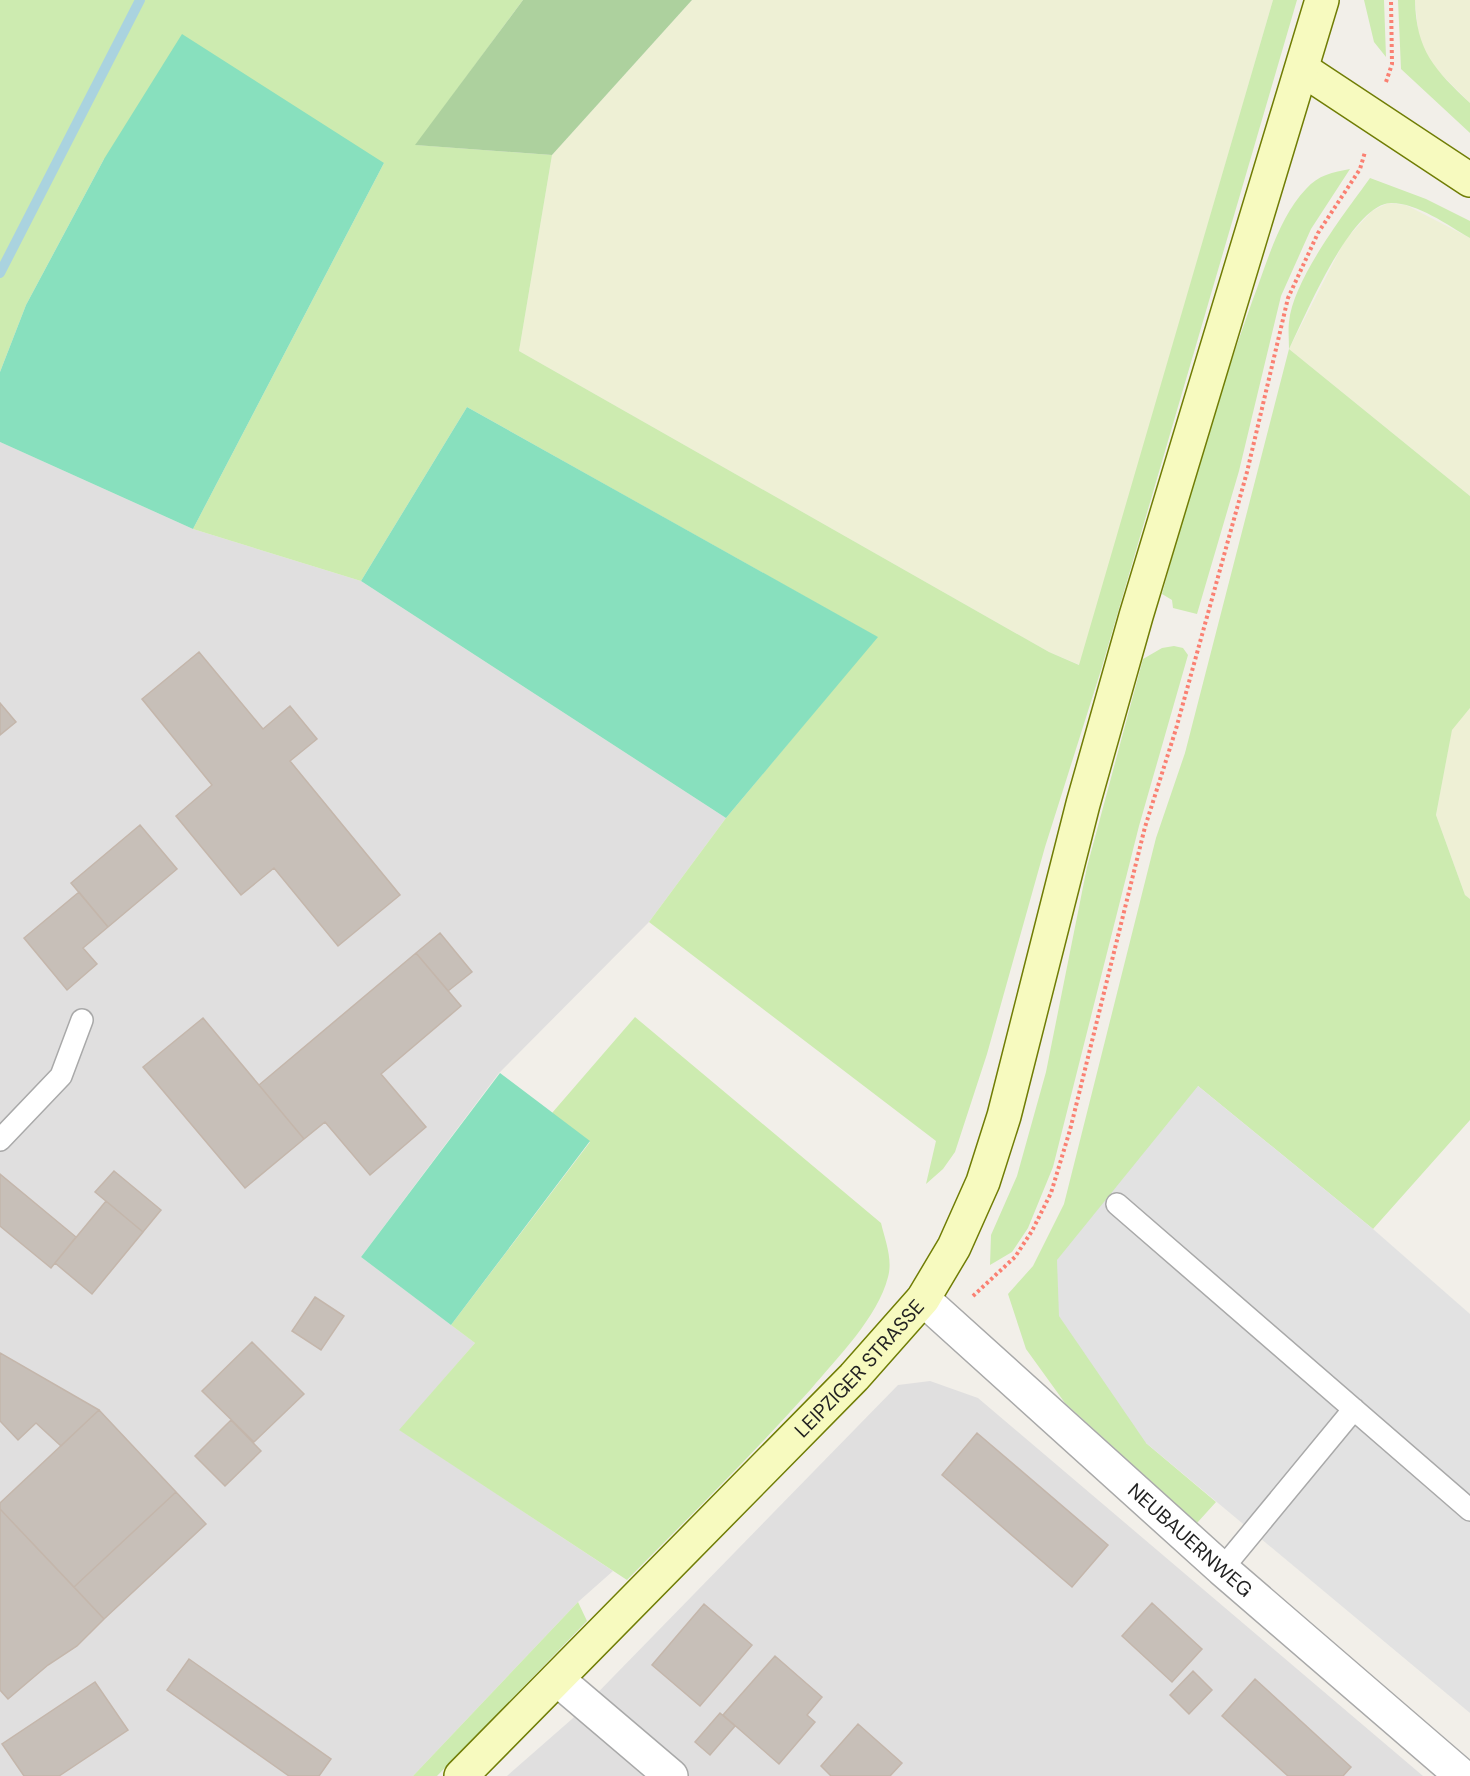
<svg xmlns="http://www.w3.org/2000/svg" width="1470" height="1776" font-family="'DM Sans',sans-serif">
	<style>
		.residential { fill: #e0dfdf }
		.farmland { fill: #eef0d5 }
		.grass { fill: #cdebb0 }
		.forest { fill: #add19e }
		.pitch { fill: #88e0be }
		.parking { fill: #e2e2e2 }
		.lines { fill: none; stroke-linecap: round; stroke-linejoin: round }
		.stream { stroke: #aad3df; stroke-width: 10 }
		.building { fill: #c7bfb8; stroke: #c4b6ab; stroke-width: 1.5 }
		.lane-casing { stroke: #a9a9a9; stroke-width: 24 }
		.street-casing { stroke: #a9a9a9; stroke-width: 36 }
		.secondary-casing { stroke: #707d05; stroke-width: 36 }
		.path { stroke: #fa8072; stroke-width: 4; stroke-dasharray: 3 3; stroke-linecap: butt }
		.lane { stroke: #fff; stroke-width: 21 }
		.street { stroke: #fff; stroke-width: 33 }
		.secondary { stroke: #f7fabf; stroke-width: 33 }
		.labels { text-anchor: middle; stroke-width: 6; stroke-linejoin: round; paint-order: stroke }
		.street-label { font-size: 20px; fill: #222; stroke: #fff }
	</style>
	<rect width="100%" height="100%" fill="#f2efe9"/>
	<!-- residential -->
	<path class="residential" d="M0 442 193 529 361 581 726 818 649 922 499 1073 361 1257 475 1343 400 1430 613 1571 578 1602 413 1776H0Z
		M930 1381 978 1398 1423 1776H507L572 1719 898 1385Z"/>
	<!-- farmland -->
	<path class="farmland" d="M692 0H1273L1080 665 1049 652 519 351 552 155Z
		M1415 0H1470V103L1429 62 1419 40Z
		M1388 203 1406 205 1470 238V496L1289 349 1345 240 1372 211Z
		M1470 708V899L1465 895 1436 815 1452 729Z"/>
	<!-- grass -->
	<path class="grass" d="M0 0H523L416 145 552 155 519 351 1049 652 1079 665 1273 0H1297L1101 670 1045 847 987 1054 955 1152 943 1169 926 1184 936 1141 649 922 726 818 877 637 467 407 361 581 193 529 384 163 104 159 26 305 0 372Z
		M1364 0H1384L1386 57 1374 42Z
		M1398 0H1415C1416 51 1435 70 1470 103V133L1401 69Z
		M1350 169 1311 229 1281 296 1239 471 1197 614 1173 608 1172 600 1162 594C1189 495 1218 396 1253 299 1267 263 1279 217 1306 189 1318 175 1333 172 1350 169Z
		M1370 178 1426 199 1470 221V238C1447 225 1418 203 1391 203 1351 204 1305 317 1289 349L1470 496V708L1452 730 1436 815 1465 895 1470 899V1120L1373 1229 1198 1086 1146 1443 1216 1502 1197 1523 1065 1403 1026 1349 1008 1294 1033 1266 1064 1204 1156 838 1185 753 1289 349C1289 340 1288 331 1289 322 1293 279 1345 213 1370 178Z
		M1174 646 1183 648 1188 655 1139 826 1053 1167 1028 1228 1012 1252 990 1265 991 1235 1017 1176 1046 1072 1087 867 1143 659 1162 648Z
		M635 1017 881 1223C885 1240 893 1259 888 1277 878 1317 837 1358 811 1389 752 1455 689 1517 627 1580L399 1430 475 1343 451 1325 590 1142 552 1113Z
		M578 1602 587 1621 437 1776H413Z"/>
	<!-- forest -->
	<path class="forest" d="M523 0H692L552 155 415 145Z"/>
	<!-- pitch -->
	<path class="pitch" d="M182 34 384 163 193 529 0 442V372L26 305 104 159Z
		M467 407 878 637 726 818 361 581Z
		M500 1073 590 1141 451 1325 361 1257Z"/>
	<!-- parking -->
	<path class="parking" d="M1198 1086 1373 1229 1470 1314V1713L1146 1443 1059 1316 1057 1260Z"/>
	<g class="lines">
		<!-- stream -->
		<path class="stream" d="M0 273 140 0"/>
	</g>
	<!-- building -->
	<path class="building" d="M199 652 263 729 290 706 317 739 290 761 400 895 338 946 274 868 241 895 176 816 212 785 142 699Z
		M0 703 16 722 0 735Z
		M140 825 177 869 108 927 71 883Z
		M79 892 108 927 83 948 97 964 67 990 24 938Z
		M440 933 472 972 448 991 416 953Z
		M416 953 461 1006 381 1074 426 1127 370 1175 325 1122 304 1139 259 1085Z
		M203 1018 304 1139 245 1188 143 1067Z
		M114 1171 161 1210 143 1232 95 1192Z
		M0 1174 76 1237 51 1268 0 1226Z
		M106 1201 143 1232 92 1294 55 1263Z
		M315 1297 344 1316 321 1350 292 1331Z
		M252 1342 304 1394 254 1442 202 1391Z
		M0 1353 99 1410 61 1446 36 1423 18 1440 0 1421Z
		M99 1410 176 1492 74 1587 0 1509V1503Z
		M231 1420 261 1451 225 1486 195 1456Z
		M977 1433 1108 1545 1072 1587 942 1475Z
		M176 1492 206 1524 104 1619 74 1587Z
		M0 1509 104 1619 77 1646 48 1665 8 1699 0 1690Z
		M1152 1603 1202 1649 1172 1682 1122 1636Z
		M704 1604 752 1645 700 1706 652 1665Z
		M775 1656 822 1697 807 1715 815 1722 779 1764 723 1715Z
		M189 1659 331 1759 319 1776H289L167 1690Z
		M1193 1671 1212 1690 1189 1714 1170 1695Z
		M1255 1679 1351 1767 1343 1776H1288L1222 1716Z
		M95 1682 128 1730 59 1776H24L2 1744Z
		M720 1713 735 1726 710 1755 695 1742Z
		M858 1724 902 1763 890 1776H831L821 1766Z"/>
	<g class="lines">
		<defs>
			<path id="lane" d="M0 1140 61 1076 82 1020
				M1117 1204 1470 1510
				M1222 1569 1354 1409"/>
			<g id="street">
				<path id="s1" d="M923 1299 1222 1569 1462 1776"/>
				<path d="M557 1679 671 1776"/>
			</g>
			<g id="secondary">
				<path d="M1302 69 1470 180"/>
				<path id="s2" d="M461 1776 854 1377 923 1299 954 1247 983 1182 1004 1116 1083 804 1136 616 1322 0"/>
			</g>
		</defs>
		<!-- lane casing -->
		<use href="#lane" class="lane-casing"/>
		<!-- street casing -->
		<use href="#street" class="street-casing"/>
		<!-- secondary casing -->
		<use href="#secondary" class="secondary-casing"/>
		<!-- path -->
		<path class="path" d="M1386 82 1392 64 1391 0
			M973 1296 1015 1257 1032 1231 1051 1193 1070 1130 1145 827 1176 729 1247 472 1288 298 1318 233 1360 169 1365 152"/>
		<!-- lane -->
		<use href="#lane" class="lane"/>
		<!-- street -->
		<use href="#street" class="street"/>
		<!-- secondary -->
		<use href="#secondary" class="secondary"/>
	</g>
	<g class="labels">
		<!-- street labels -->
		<g class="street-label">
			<text dy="7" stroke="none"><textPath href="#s2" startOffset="570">LEIPZIGER STRASSE</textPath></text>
			<text dy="7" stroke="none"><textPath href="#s1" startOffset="360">NEUBAUERNWEG</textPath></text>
		</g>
	</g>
</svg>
